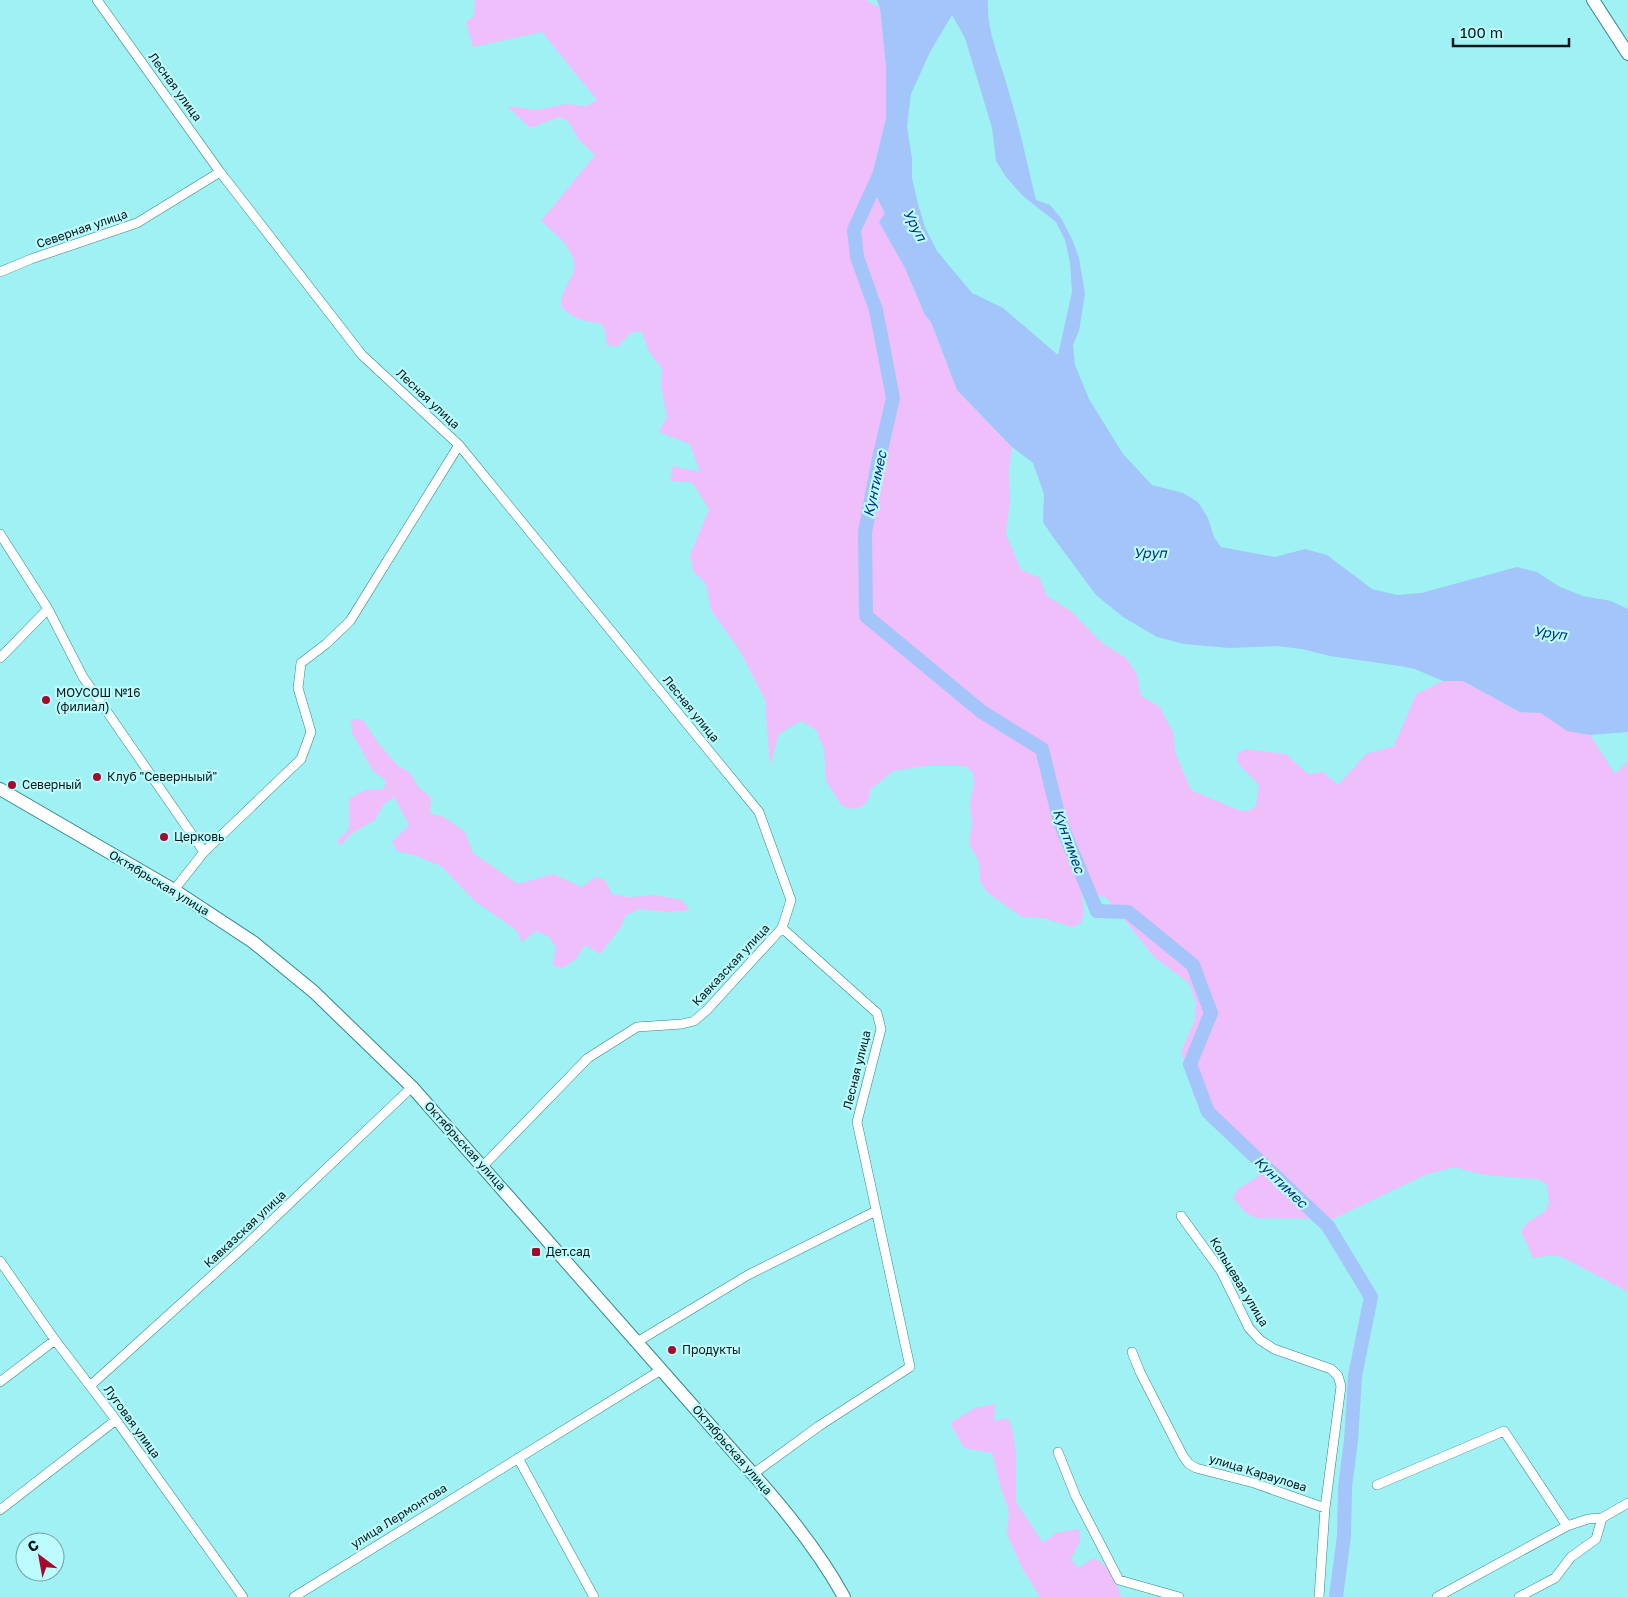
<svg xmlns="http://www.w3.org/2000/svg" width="1628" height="1597" font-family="'Golos Text',sans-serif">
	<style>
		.green { fill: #eebffa }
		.water { fill: #a3c5f9; fill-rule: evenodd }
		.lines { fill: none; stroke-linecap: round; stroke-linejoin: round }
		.river { stroke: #a3c5f9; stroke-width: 14 }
		.street-casing { stroke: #338689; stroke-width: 10 }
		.secondary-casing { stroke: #338689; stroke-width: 14 }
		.street { stroke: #fff; stroke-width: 9 }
		.secondary { stroke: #fff; stroke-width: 12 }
		.poi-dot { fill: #a50a2d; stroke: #bcfbfe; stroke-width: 2 }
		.labels { text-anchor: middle; stroke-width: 4.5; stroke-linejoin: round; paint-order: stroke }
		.street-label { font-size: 12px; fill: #001617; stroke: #bcfbfe }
		.poi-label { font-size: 12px; fill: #001617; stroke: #bcfbfe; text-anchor: start }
		.water-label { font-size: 14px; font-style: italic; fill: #00337c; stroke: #bcfbfe }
	</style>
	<rect width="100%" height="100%" fill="#a0f1f4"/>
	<!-- green -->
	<path class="green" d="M475 0H866L880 8 886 67V118L870 184 885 213 905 268 925 315 931 322 957 390 1012 447 1009 471 1010 503 1006 534 1021 570 1039 577 1047 596 1072 612 1101 642 1126 658 1137 674 1141 696 1159 706 1173 732 1175 752 1191 790 1238 810 1248 811 1256 806 1259 785 1238 763 1237 754 1246 749 1286 754 1308 774 1323 772 1338 785 1366 754 1394 746 1416 694 1443 681H1463L1520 712 1541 713 1590 735 1615 774 1628 761V1292L1564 1258 1554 1255 1533 1258 1521 1231 1527 1223 1544 1212 1549 1204 1547 1184 1537 1179 1485 1175 1454 1167 1425 1175 1333 1219 1256 1218 1246 1213 1233 1198 1238 1189 1262 1174 1259 1165 1215 1128 1194 1096 1181 1051 1195 1020 1196 1003 1189 983 1155 958 1107 898 1081 891 1084 913 1081 923 1072 927 1043 918 1022 917 988 893 980 882 979 862 969 844 972 824 970 804 974 783 973 773 966 766H924L893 771 870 790 869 800 861 807 851 809 841 805 826 781 824 749 816 730 801 721 779 734 770 766 765 700 740 651 711 610 706 584 693 571 690 555 709 509 692 482 671 481 672 466 700 472 690 444 659 432 667 417 661 387 662 368 649 352 642 332H632L617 347 607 345C604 316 600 326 579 319 573 317 566 311 561 307 560 296 565 289 571 278 584 255 556 235 541 221L595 155 579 140 568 121 559 117 530 128 507 106 536 110 566 104 586 106 597 100 542 32 473 47 466 22 474 16Z
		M351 719H362L379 744 397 765 410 773 419 788 431 797 430 813 444 817 465 832 473 853 518 884 553 874 582 887 595 877 605 880 612 894 629 897 657 895 682 900 690 910 669 912 640 909 626 915 620 928 600 954 585 945 576 959 562 968 553 965 556 947 548 936 536 931 522 942 516 930 476 902 441 866 414 855 397 851 392 842 409 825 394 797 384 804 375 820 351 834 340 846 337 841 349 829V799L364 790 384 789 386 781 373 771 352 733Z
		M995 1404 994 1421 1008 1418 1012 1428 1016 1454V1502L1043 1543 1056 1533 1079 1529 1080 1541 1071 1559 1078 1568 1094 1558C1112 1568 1114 1577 1121 1596L1123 1597H1040L1023 1570 1007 1534 1009 1511 1001 1489 992 1453 964 1448 950 1423 975 1408Z"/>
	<!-- water -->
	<path class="water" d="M877 0H988C986 31 1000 59 1008 89 1019 125 1027 163 1036 200L1050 205 1061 218 1072 239 1079 258 1085 294 1079 331 1073 345 1075 365 1089 399 1123 454 1152 485 1183 493 1198 502 1208 518 1214 537 1221 547 1275 557 1305 549 1327 555 1372 589 1397 595 1421 593 1517 567 1537 572 1558 586 1583 596 1611 601 1628 609V732L1590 735 1567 731 1541 713 1520 712 1463 681H1443L1415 669 1400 666 1330 656 1302 649 1276 646 1229 648 1184 644 1157 637 1123 617 1096 595 1053 537 1043 522 1044 494 1033 463 1012 447 957 390 931 322 925 315 905 268 879 222 885 213 870 184 886 118V67L880 8ZM952 15 965 38 992 128 996 161 1006 177 1023 196 1056 222 1065 240 1070 262 1072 292 1058 355 1003 308 972 293 937 251 925 227 918 204 912 178V159L907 126 911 94 930 52Z"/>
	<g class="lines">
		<!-- river -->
		<path class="river" d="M880 173 854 230 857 257 876 310 893 398 878 463 865 532 866 616 982 712 1042 749 1060 822 1097 911 1128 912 1193 965 1211 1013 1190 1064 1208 1112 1328 1226 1371 1297 1355 1376 1351 1441 1345 1487 1344 1536 1336 1597"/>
		<defs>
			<path id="street" d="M97 0 220 172 362 355 459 445 759 812 791 900 782 928 877 1013 881 1029 857 1122 910 1367 819 1426 753 1474
				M0 272 31 259 137 223 220 172
				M0 534 48 609 83 677 204 852 174 890
				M0 658 48 609
				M204 852 301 759 311 732 298 688 301 663 326 644 350 621 459 445
				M483 1166 588 1058 637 1027 682 1024 694 1021 707 1010 782 928
				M1181 1216 1221 1271 1249 1328 1260 1340 1274 1349 1331 1369 1338 1376 1341 1386 1325 1508 1319 1597
				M0 1261 55 1340 116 1420 243 1597
				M637 1342 748 1275 876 1211
				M1132 1352 1140 1372 1183 1456 1189 1464 1196 1468 1254 1483 1325 1508
				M0 1382 55 1340
				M90 1386 247 1244 412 1087
				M1058 1452 1076 1497 1119 1580 1179 1597
				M518 1458 594 1597
				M1377 1485 1504 1431 1567 1526
				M0 1510 116 1420
				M294 1597 661 1370
				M1437 1597 1567 1526 1588 1519 1602 1518 1628 1503
				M1519 1597 1555 1578 1571 1557 1596 1539 1602 1518"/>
			<path id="secondary" d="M1593 0 1628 54
				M0 789 174 890 253 942 314 992 412 1087 753 1474C787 1512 820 1553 844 1597"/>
		</defs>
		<!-- street casing -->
		<use href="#street" class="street-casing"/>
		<!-- secondary casing -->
		<use href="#secondary" class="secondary-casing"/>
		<!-- street -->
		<use href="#street" class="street"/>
		<!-- secondary -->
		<use href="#secondary" class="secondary"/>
	</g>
	<!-- markers -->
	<g class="poi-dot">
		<circle cx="46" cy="700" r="5"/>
		<circle cx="97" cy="777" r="5"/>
		<circle cx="12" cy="785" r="5"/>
		<circle cx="164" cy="837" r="5"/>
		<rect x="531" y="1247" width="10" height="10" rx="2.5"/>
		<circle cx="672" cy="1350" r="5"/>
	</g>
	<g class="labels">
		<!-- street labels -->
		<g class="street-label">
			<text transform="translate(175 87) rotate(54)" y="4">Лесная улица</text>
			<text transform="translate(82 229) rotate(-19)" y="4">Северная улица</text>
			<text transform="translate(428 399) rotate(43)" y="4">Лесная улица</text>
			<text transform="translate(691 709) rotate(51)" y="4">Лесная улица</text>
			<text transform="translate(159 883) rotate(31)" y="4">Октябрьская улица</text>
			<text transform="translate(731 965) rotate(-47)" y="4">Кавказская улица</text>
			<text transform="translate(857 1070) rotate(-76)" y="4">Лесная улица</text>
			<text transform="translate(465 1146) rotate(48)" y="4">Октябрьская улица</text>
			<text transform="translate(245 1229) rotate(-43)" y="4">Кавказская улица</text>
			<text transform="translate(1239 1282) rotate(59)" y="4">Кольцевая улица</text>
			<text transform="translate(132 1422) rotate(54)" y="4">Луговая улица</text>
			<text transform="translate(732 1450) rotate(49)" y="4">Октябрьская улица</text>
			<text transform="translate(1258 1473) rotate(17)" y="4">улица Караулова</text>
			<text transform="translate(399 1516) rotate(-32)" y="4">улица Лермонтова</text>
		</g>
		<!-- poi labels -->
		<g class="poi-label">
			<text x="56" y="697">МОУСОШ №16<tspan x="56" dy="14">(филиал)</tspan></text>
			<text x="107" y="781">Клуб "Северныый"</text>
			<text x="22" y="789">Северный</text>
			<text x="174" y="841">Церковь</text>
			<text x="546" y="1256">Дет.сад</text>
			<text x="682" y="1354">Продукты</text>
		</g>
		<!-- water labels -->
		<g class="water-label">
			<text transform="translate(915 225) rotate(62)" y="5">Уруп</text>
			<text transform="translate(875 484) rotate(-78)" y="5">Кунтимес</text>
			<text x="1150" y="558">Уруп</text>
			<text transform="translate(1550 633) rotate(8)" y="5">Уруп</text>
			<text transform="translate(1069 841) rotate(70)" y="5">Кунтимес</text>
			<text transform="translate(1281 1182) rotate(44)" y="5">Кунтимес</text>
		</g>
	</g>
	<!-- north arrow -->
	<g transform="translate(40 1557) rotate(328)"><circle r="24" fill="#bcfbfe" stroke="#719fa2"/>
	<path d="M0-4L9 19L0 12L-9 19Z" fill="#a50a2d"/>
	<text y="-8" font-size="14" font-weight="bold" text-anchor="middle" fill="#001617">С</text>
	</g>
	<!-- scale -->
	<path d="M1453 38v8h116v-8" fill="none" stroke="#001617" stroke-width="2.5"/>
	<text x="1460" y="38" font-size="15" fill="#001617" stroke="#bcfbfe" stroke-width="4" paint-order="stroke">100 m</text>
</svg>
